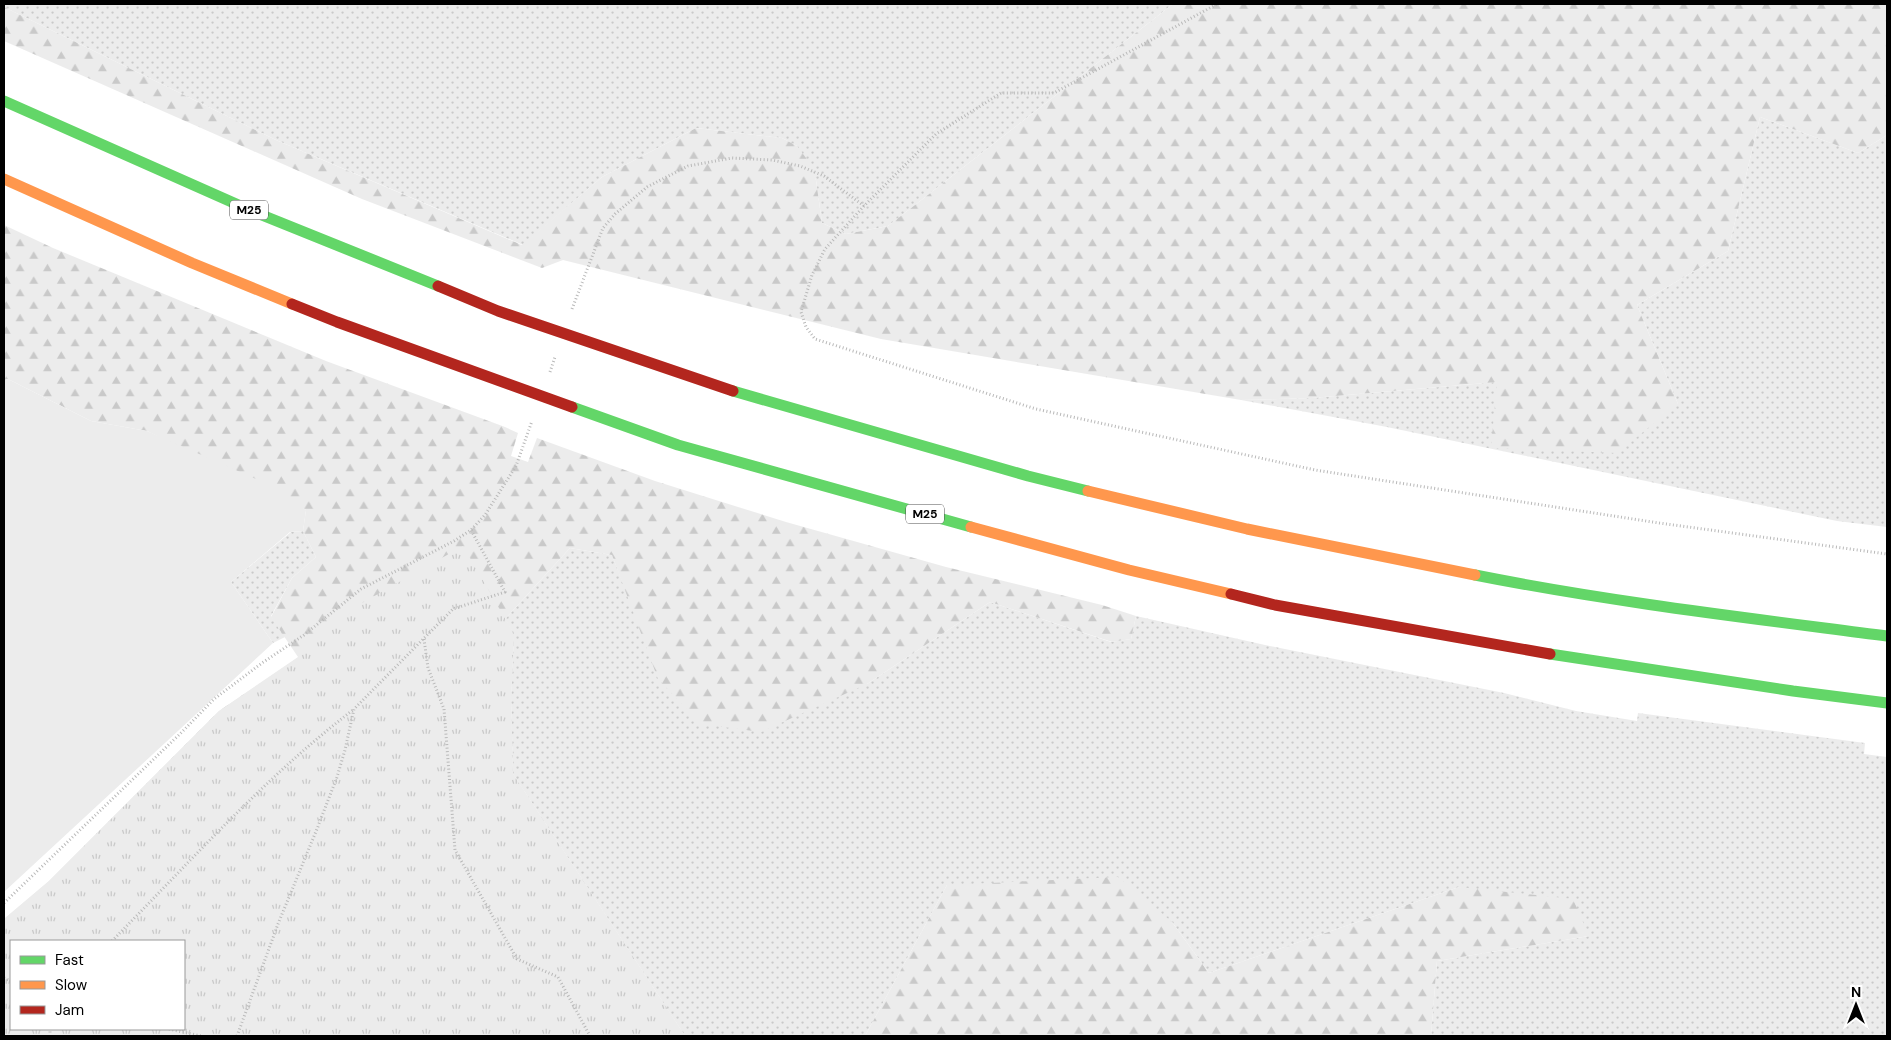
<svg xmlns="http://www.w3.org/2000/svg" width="1891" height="1040" font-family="'DM Sans',sans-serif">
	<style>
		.grass { fill: url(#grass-dots) }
		.forest { fill: url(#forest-firs); fill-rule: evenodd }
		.park { fill: url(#park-tufts); fill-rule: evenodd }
		.pitch { fill: #ececec }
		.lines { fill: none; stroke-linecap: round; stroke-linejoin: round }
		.path { stroke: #b9b9b9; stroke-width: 3; stroke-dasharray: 1 2.5; stroke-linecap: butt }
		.fast { stroke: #63d668; stroke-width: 11 }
		.slow { stroke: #ff974d; stroke-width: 11 }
		.jam { stroke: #b3261e; stroke-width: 11 }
		.labels { text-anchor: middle; stroke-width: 4.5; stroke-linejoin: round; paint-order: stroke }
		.shield { fill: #fff; stroke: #4c4c4c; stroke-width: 1 }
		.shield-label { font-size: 12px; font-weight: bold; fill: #000 }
	</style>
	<defs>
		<pattern id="grass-dots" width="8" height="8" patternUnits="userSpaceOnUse" patternTransform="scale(1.25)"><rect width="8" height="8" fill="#ececec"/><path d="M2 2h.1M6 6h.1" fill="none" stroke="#c9c9c9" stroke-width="1.8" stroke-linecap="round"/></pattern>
		<pattern id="forest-firs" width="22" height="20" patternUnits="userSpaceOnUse" patternTransform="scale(1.25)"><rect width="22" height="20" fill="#ececec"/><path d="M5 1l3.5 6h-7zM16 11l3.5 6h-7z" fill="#c9c9c9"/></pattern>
		<pattern id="park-tufts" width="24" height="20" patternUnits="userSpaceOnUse" patternTransform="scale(1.25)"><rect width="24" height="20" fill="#ececec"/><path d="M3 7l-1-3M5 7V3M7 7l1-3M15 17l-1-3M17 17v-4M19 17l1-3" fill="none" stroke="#c9c9c9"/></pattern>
	</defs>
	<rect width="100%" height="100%" fill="#fff"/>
	<!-- grass -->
	<path class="grass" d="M4 4H1173L888 226 846 234 822 223 816 180 797 146 782 138 696 128 602 177 523 245 276 140 4 7Z
		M1760 117 1858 153 1887 135V527L1837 521 1387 427 1241 400 1312 398 1497 382 1678 404 1637 305 1728 251Z
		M303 531 316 557 292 578 271 616 285 637 273 643 231 582 291 532Z
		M570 548 612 555 630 601 867 684 990 602 1111 642 1131 639 1136 616 1265 645 1504 693 1576 711 1637 721 1638 713 1865 743 1864 754 1887 757V1036H1431L1437 961 1589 936 1459 887 1209 973 1172 922 947 885 865 1036H685L513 774 511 698 514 635 505 619Z"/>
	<!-- forest -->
	<path class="forest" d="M1173 4H1887V135L1858 153 1760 117 1728 251 1637 305 1678 404 1617 453 1491 448 1497 382 1312 398 1241 400 881 339 563 260 542 268 362 199 4 41V7L276 140 522 245 602 177 696 128 782 138 797 146 809 162 816 180 822 223 846 234 888 226Z
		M4 225 53 248 326 361 505 427 518 433 511 456 528 462 537 438 655 481 786 522 946 567 1102 605 1136 616 1131 639 1112 642 990 602 867 684 761 732 701 724 658 679 612 555 570 548 505 619 514 634 511 698 513 774 685 1036H4V919L49 881 219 711 298 657 271 617 292 578 316 557 303 531 306 510 147 431 91 421 8 379 4 380ZM11 941H184V1029H11Z
		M1118 877 1172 922 1209 973 1459 887 1573 899 1589 936 1437 961 1431 1036H865L947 885Z"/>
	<!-- park -->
	<path class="park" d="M463 546 514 634 511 698 513 774 685 1036H4V919L49 881 219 711 299 657 362 603ZM11 941H184V1029H11Z"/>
	<!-- pitch -->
	<path class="pitch" d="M8 379 91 421 147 431 272 486 306 510 303 531 290 532 231 582 273 643 4 892V380Z"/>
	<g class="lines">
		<!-- path -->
		<path class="path" d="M864 206 825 249 812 275 801 312 806 327 815 339 1036 409 1315 470 1659 523 1887 554
			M572 309 603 228 615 214 647 187 688 166 732 158 772 160 800 166 824 176 864 206 936 134 1001 93H1054L1217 4
			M550 372 555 357
			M424 639 428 668 444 709 455 850 517 959 558 977 590 1036
			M4 903 183 731 214 699 262 663 304 635 361 589 454 541 471 530 485 515 516 466 532 421
			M112 941C190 862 265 777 353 710
			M4 978 11 981
			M169 1029 201 1036
			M50 1036V1029
			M237 1036 278 924 317 829 337 777 345 750 354 709 453 609 505 592 471 530"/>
		<!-- fast -->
		<path class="fast" d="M4 101 252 211 438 286
			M733 391 1028 476 1088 491
			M572 407 678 445 971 527
			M1475 575C1611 602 1749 618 1887 636
			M1550 654 1793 691 1887 703"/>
		<!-- slow -->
		<path class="slow" d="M4 179 192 263 292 304
			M1088 491 1247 529 1475 575
			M971 527 1129 570 1231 594"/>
		<!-- jam -->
		<path class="jam" d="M438 286 498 311 733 391
			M292 304 337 322 572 407
			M1231 594 1275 605 1550 654"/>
	</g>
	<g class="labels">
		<!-- shield labels -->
		<g class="shield">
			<rect x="230" y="200.5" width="38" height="19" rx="4"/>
			<rect x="906" y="504.5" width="38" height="19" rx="4"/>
		</g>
		<g class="shield-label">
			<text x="249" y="214">M25</text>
			<text x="925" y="518">M25</text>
		</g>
	</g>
	<!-- border -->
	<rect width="1891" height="1040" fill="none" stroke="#000000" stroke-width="10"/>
	<!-- legend -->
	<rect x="10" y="940" width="175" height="90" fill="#ffffff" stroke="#999999"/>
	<rect x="20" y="956" width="25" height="8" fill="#63d668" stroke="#999999"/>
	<text x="55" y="965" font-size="15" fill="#000000">Fast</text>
	<rect x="20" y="981" width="25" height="8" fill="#ff974d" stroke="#999999"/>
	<text x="55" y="990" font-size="15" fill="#000000">Slow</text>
	<rect x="20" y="1006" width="25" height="8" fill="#b3261e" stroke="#999999"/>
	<text x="55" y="1015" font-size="15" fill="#000000">Jam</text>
	<!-- north arrow -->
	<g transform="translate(1856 1005)" stroke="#ffffff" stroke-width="4" paint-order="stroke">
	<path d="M0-4L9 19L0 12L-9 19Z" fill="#000000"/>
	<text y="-8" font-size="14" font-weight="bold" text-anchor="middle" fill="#000000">N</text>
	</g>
</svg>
